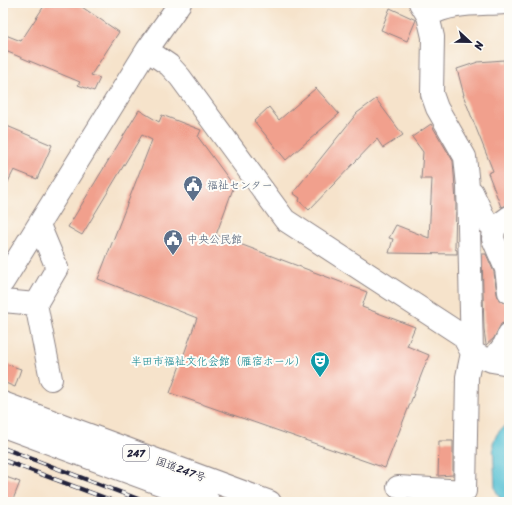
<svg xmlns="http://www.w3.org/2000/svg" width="512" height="505" font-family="Sriracha,'Klee One',sans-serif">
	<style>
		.water { fill: #57c1d3; stroke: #3c7287 }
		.building { fill: #f1a08d }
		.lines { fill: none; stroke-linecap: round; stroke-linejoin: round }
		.minor-casing { stroke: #8c8283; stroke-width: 24 }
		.highway-casing { stroke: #8c8283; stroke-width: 24 }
		.minor { stroke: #fff; stroke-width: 22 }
		.highway { stroke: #fff; stroke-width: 22 }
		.rail-casing { stroke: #22223b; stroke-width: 4.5 }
		.rail { stroke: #fdfcf7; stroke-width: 3; stroke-dasharray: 9; stroke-linecap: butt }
		.labels { text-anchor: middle; stroke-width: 4; stroke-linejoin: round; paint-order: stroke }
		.shield { fill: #fdfcf7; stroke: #646373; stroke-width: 1 }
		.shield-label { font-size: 10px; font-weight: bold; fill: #22223b }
		.service-label { font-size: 11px; fill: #4e5e75; stroke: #fdfcf7; text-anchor: start }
		.culture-label { font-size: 11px; fill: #0d838f; stroke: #fdfcf7; text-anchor: end }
		.street-label { font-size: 11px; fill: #22223b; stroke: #fdfcf7 }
	</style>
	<rect width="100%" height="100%" fill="#fdfcf7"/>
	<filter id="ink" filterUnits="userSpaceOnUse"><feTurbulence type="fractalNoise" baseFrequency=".025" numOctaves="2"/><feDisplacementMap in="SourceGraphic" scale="8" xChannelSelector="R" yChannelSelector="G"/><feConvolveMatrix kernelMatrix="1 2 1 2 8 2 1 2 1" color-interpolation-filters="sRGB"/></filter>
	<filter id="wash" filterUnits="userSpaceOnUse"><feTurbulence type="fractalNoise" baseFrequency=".012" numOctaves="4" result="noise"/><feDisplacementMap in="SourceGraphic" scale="16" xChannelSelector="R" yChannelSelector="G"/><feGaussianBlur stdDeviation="0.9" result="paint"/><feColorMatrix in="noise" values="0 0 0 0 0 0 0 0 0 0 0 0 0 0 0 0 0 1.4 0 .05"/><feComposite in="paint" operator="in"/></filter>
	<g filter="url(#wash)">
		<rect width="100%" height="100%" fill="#f6e3cb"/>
		<!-- water -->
		<path class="water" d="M509 423V502H502L495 489 493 443 497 434 505 425Z"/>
		<g id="blocks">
			<!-- building -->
			<path class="building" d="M46 3H76L119 32 91 75 100 78 94 91 78 85 80 82 3 50V34L21 41Z
				M390 8 416 20 407 41 381 30Z
				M504 60V63H509V205L501 207 488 173 493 171 463 95H464L457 69 478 62Z
				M316 88 339 114 286 160 254 121 269 107 279 120Z
				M376 99 403 135 383 148 377 139 309 210 299 201 300 198 293 193 357 113Z
				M139 110 159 122 162 115 201 130 198 137 234 186 216 235 367 292 362 307 415 327 407 346 429 355 385 468 170 393 197 318 98 279 152 140 142 135 82 235 68 227Z
				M431 124 453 161 456 202 455 249 457 250V254L389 253 393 239 389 238 396 225 429 238 432 179H421L423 152 412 137Z
				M7 126 52 145 37 179 14 170 3 192V137Z
				M482 254H486L494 272 497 294 499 300 507 304 508 316H506V322L501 324 494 338 486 345 484 329Z
				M3 363 21 369 15 387 3 382Z
				M439 441H453V475L438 476Z
				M3 476 20 482 12 502H3Z"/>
		</g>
	</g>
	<g filter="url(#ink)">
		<use href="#blocks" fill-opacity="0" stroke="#8c8283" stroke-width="1"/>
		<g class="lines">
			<defs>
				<path id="minor" d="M428 16C450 2 480 5 505 3
					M147 50 169 65 180 77 285 220 463 336 472 353 492 361 509 364
					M472 192 485 220 494 228 493 239 506 269 509 292
					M494 228 509 217
					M3 282 147 50 180 3
					M3 301 36 304 57 268 39 225
					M36 304 51 379
					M492 361 504 345 509 334
					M398 487 465 491 467 377 472 353 468 186 465 157 437 108 432 94 433 37 428 16 420 3"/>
				<path id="highway" d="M3 403 270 502
					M3 426 209 502"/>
			</defs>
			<!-- minor casing -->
			<use href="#minor" class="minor-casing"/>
			<!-- highway casing -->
			<use href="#highway" class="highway-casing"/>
			<!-- minor -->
			<use href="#minor" class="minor"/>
			<!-- highway -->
			<use href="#highway" class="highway"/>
			<defs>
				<path id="rail" d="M3 448 146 502
					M3 460 116 502"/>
			</defs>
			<!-- rail casing -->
			<use href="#rail" class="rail-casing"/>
			<!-- rail -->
			<use href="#rail" class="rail"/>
		</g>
	</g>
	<!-- icons -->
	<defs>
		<symbol id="civic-pin" viewBox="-11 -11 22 30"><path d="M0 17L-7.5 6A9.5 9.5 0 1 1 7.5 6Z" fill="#5c6f8a" stroke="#fdfcf7"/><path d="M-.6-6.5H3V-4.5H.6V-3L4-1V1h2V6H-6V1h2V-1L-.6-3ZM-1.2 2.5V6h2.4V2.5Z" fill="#fff"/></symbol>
		<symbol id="theatre-pin" viewBox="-11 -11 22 30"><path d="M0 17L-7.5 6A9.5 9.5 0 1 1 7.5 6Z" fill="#0f9aa8" stroke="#fdfcf7"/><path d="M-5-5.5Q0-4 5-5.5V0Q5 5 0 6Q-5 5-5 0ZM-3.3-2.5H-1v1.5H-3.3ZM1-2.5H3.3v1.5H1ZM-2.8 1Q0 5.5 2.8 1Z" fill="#fff"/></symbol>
	</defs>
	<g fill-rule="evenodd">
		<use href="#civic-pin" x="182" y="174" width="22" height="30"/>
		<use href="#civic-pin" x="162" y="228" width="22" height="30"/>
		<use href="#theatre-pin" x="309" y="350" width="22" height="30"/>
	</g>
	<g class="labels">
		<!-- shield labels -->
		<rect class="shield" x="123" y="445" width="26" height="16" rx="3"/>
		<g class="shield-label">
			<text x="136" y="457">247</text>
		</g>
		<!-- service labels -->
		<g class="service-label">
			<text x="207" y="189">福祉センター</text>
			<text x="187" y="243">中央公民館</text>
		</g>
		<!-- culture labels -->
		<g class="culture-label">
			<text x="306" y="365">半田市福祉文化会館（雁宿ホール）</text>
		</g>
		<!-- street labels -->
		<g class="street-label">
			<text transform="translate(181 469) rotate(20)" y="4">国道247号</text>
		</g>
	</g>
	<!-- margin -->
	<rect width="512" height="505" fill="none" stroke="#fdfcf7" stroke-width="16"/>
	<!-- north arrow -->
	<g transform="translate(470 42) rotate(112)" stroke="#fdfcf7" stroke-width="3" paint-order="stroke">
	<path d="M0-3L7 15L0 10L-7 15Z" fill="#22223b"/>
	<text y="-6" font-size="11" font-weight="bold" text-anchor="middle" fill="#22223b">N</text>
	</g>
</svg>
